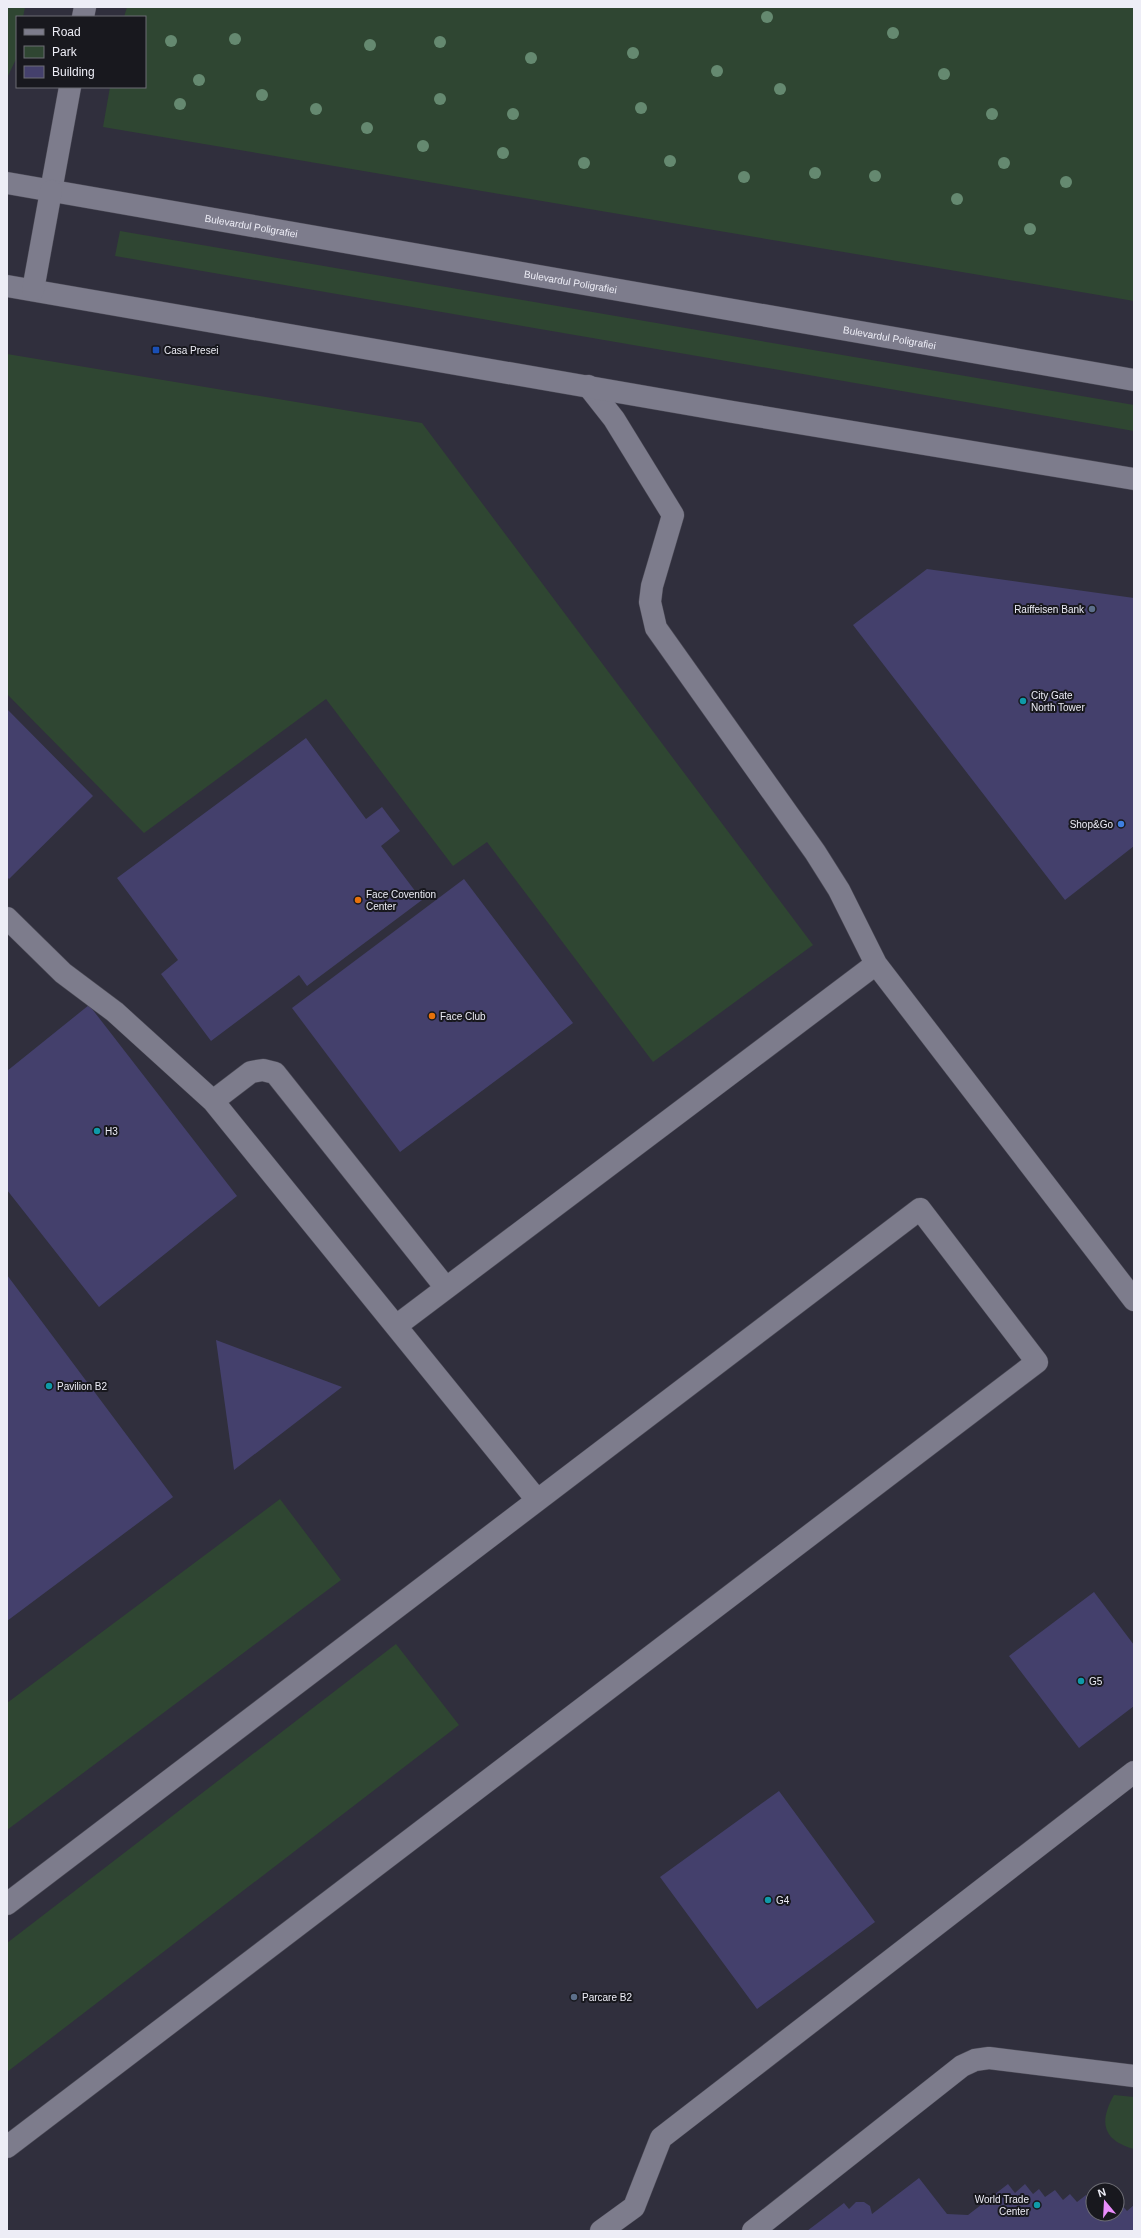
<svg xmlns="http://www.w3.org/2000/svg" width="1141" height="2238" font-family="Arial,sans-serif">
	<style>
		.green { fill: #2f4632 }
		.building { fill: #44406c }
		.lines { fill: none; stroke-linecap: round; stroke-linejoin: round }
		.lane-casing { stroke: #4b4a56; stroke-width: 23 }
		.secondary-casing { stroke: #4b4a56; stroke-width: 23 }
		.lane { stroke: #7d7c8c; stroke-width: 22 }
		.secondary { stroke: #7d7c8c; stroke-width: 22 }
		.tree { fill: #658970 }
		.transit-dot { fill: #1a4fb4; stroke: #18181e; stroke-width: 1.5 }
		.service-dot { fill: #5c6f8a; stroke: #18181e; stroke-width: 1.5 }
		.culture-dot { fill: #0f9aa8; stroke: #18181e; stroke-width: 1.5 }
		.shop-dot { fill: #3f7fe0; stroke: #18181e; stroke-width: 1.5 }
		.food-dot { fill: #e8710a; stroke: #18181e; stroke-width: 1.5 }
		.labels { text-anchor: middle; stroke-width: 4; stroke-linejoin: round; paint-order: stroke }
		.street-label { font-size: 10px; fill: #ededf6; stroke: #18181e }
		.poi-label { font-size: 10px; fill: #ededf6; stroke: #18181e; text-anchor: start }
	</style>
	<rect width="100%" height="100%" fill="#302f3d"/>
	<!-- green -->
	<path class="green" d="M7 7H25L23 17H17V57L7 78Z
		M127 7H1134V301L103 127 110 87H145V17H124Z
		M120 231 1134 405V431L115 256Z
		M7 354 422 423 813 945 653 1062 487 842 453 866 326 699 144 833 7 694Z
		M280 1499 341 1580 7 1830V1703Z
		M396 1644 459 1725 7 2072V1943Z
		M1114 2095 1134 2097V2149C1102 2140 1099 2122 1114 2095Z"/>
	<!-- building -->
	<path class="building" d="M927 569 1134 598V846L1065 900 853 625Z
		M7 709 93 796 9 879 7 877Z
		M306 738 366 819 382 807 400 831 381 846 422 900 307 986 299 975 211 1041 161 974 178 960 117 878Z
		M464 879 573 1023 400 1152 292 1008Z
		M89 1005 237 1196 99 1307 7 1190V1071Z
		M7 1275 173 1497 7 1621Z
		M216 1340 342 1387 234 1470Z
		M1094 1592 1134 1645V1706L1079 1748 1009 1656Z
		M779 1791 875 1922 757 2009 660 1877Z
		M919 2178 947 2214 968 2215 1008 2184 1015 2193 1025 2184 1033 2194 1039 2189 1045 2197 1055 2190 1063 2200 1070 2194 1077 2202 1086 2195 1093 2204V2214H1117L1118 2201 1127 2211 1134 2205V2231H807L844 2203 849 2209 856 2202H864L870 2206 872 2214Z"/>
	<g class="lines">
		<defs>
			<path id="lane" d="M83 17 85 7
				M51 191 70 87
				M588 386 614 419 673 515 652 586 650 602 656 628 815 852 839 890 876 964 1134 1300
				M7 918 63 973 115 1012 213 1101 537 1500
				M213 1101 251 1072 263 1070 275 1073 446 1288
				M396 1326 876 964
				M7 1904 920 1209 1037 1362 7 2147
				M601 2231 634 2207 661 2138 1134 1772
				M753 2231 962 2066 975 2060 989 2058 1134 2076"/>
			<g id="secondary">
				<path id="s1" d="M7 183 1134 380"/>
				<path d="M7 286 733 412 1134 479"/>
				<path d="M33 290 51 191"/>
			</g>
		</defs>
		<!-- lane casing -->
		<use href="#lane" class="lane-casing"/>
		<!-- secondary casing -->
		<use href="#secondary" class="secondary-casing"/>
		<!-- lane -->
		<use href="#lane" class="lane"/>
		<!-- secondary -->
		<use href="#secondary" class="secondary"/>
	</g>
	<!-- trees -->
	<g class="tree">
		<circle cx="767" cy="17" r="6"/>
		<circle cx="893" cy="33" r="6"/>
		<circle cx="235" cy="39" r="6"/>
		<circle cx="171" cy="41" r="6"/>
		<circle cx="440" cy="42" r="6"/>
		<circle cx="370" cy="45" r="6"/>
		<circle cx="633" cy="53" r="6"/>
		<circle cx="531" cy="58" r="6"/>
		<circle cx="717" cy="71" r="6"/>
		<circle cx="944" cy="74" r="6"/>
		<circle cx="199" cy="80" r="6"/>
		<circle cx="780" cy="89" r="6"/>
		<circle cx="262" cy="95" r="6"/>
		<circle cx="440" cy="99" r="6"/>
		<circle cx="180" cy="104" r="6"/>
		<circle cx="641" cy="108" r="6"/>
		<circle cx="316" cy="109" r="6"/>
		<circle cx="513" cy="114" r="6"/>
		<circle cx="992" cy="114" r="6"/>
		<circle cx="367" cy="128" r="6"/>
		<circle cx="423" cy="146" r="6"/>
		<circle cx="503" cy="153" r="6"/>
		<circle cx="670" cy="161" r="6"/>
		<circle cx="584" cy="163" r="6"/>
		<circle cx="1004" cy="163" r="6"/>
		<circle cx="815" cy="173" r="6"/>
		<circle cx="875" cy="176" r="6"/>
		<circle cx="744" cy="177" r="6"/>
		<circle cx="1066" cy="182" r="6"/>
		<circle cx="957" cy="199" r="6"/>
		<circle cx="1030" cy="229" r="6"/>
	</g>
	<!-- markers -->
	<rect class="transit-dot" x="152" y="346" width="8" height="8" rx="2"/>
	<g class="service-dot">
		<circle cx="1092" cy="609" r="4"/>
		<circle cx="574" cy="1997" r="4"/>
	</g>
	<g class="culture-dot">
		<circle cx="1023" cy="701" r="4"/>
		<circle cx="97" cy="1131" r="4"/>
		<circle cx="49" cy="1386" r="4"/>
		<circle cx="1081" cy="1681" r="4"/>
		<circle cx="768" cy="1900" r="4"/>
		<circle cx="1037" cy="2205" r="4"/>
	</g>
	<circle class="shop-dot" cx="1121" cy="824" r="4"/>
	<g class="food-dot">
		<circle cx="358" cy="900" r="4"/>
		<circle cx="432" cy="1016" r="4"/>
	</g>
	<g class="labels">
		<!-- street labels -->
		<g class="street-label">
			<text dy="4" stroke="none"><textPath href="#s1" startOffset="248">Bulevardul Poligrafiei</textPath></text>
			<text dy="4" stroke="none"><textPath href="#s1" startOffset="572">Bulevardul Poligrafiei</textPath></text>
			<text dy="4" stroke="none"><textPath href="#s1" startOffset="896">Bulevardul Poligrafiei</textPath></text>
		</g>
		<!-- poi labels -->
		<g class="poi-label">
			<text x="164" y="354">Casa Presei</text>
			<text x="1084" y="613" text-anchor="end">Raiffeisen Bank</text>
			<text x="1031" y="699">City Gate<tspan x="1031" dy="12">North Tower</tspan></text>
			<text x="1113" y="828" text-anchor="end">Shop&amp;Go</text>
			<text x="366" y="898">Face Covention<tspan x="366" dy="12">Center</tspan></text>
			<text x="440" y="1020">Face Club</text>
			<text x="105" y="1135">H3</text>
			<text x="57" y="1390">Pavilion B2</text>
			<text x="1089" y="1685">G5</text>
			<text x="776" y="1904">G4</text>
			<text x="582" y="2001">Parcare B2</text>
			<text x="1029" y="2203" text-anchor="end">World Trade<tspan x="1029" dy="12">Center</tspan></text>
		</g>
	</g>
	<!-- border -->
	<rect width="1141" height="2238" fill="none" stroke="#ededf6" stroke-width="16"/>
	<!-- legend -->
	<rect x="16" y="16" width="130" height="72" fill="#18181e" stroke="#6d6d74"/>
	<rect x="24" y="29" width="20" height="6" fill="#7d7c8c" stroke="#6d6d74"/>
	<text x="52" y="36" font-size="12" fill="#ededf6">Road</text>
	<rect x="24" y="46" width="20" height="12" fill="#2f4632" stroke="#6d6d74"/>
	<text x="52" y="56" font-size="12" fill="#ededf6">Park</text>
	<rect x="24" y="66" width="20" height="12" fill="#44406c" stroke="#6d6d74"/>
	<text x="52" y="76" font-size="12" fill="#ededf6">Building</text>
	<!-- north arrow -->
	<g transform="translate(1105 2202) rotate(342)"><circle r="19" fill="#18181e" stroke="#6d6d74"/>
	<path d="M0-3L7 15L0 10L-7 15Z" fill="#ea8dfc"/>
	<text y="-6" font-size="11" font-weight="bold" text-anchor="middle" fill="#ededf6">N</text>
	</g>
</svg>
